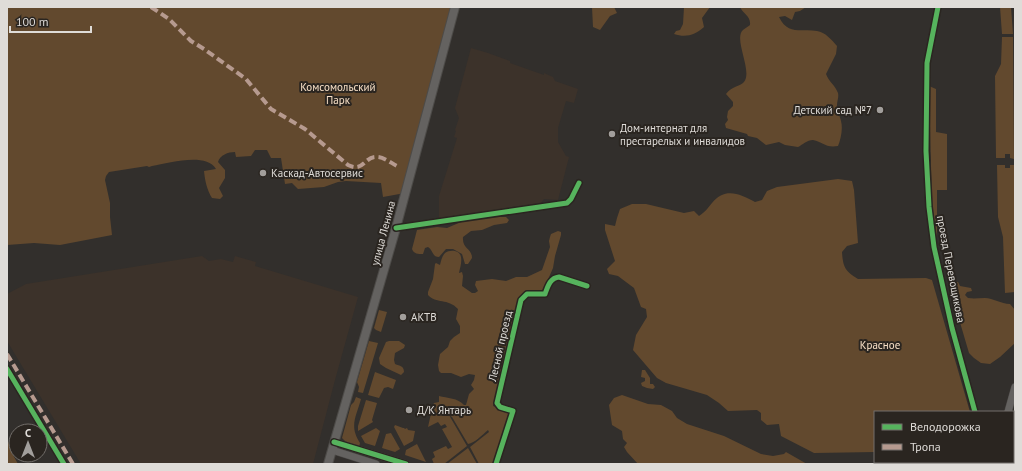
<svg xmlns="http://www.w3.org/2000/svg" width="1022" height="471" font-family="'PT Sans',sans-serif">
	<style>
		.built { fill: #3c322a }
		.green { fill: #62492e }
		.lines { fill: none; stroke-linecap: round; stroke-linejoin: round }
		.minor-casing { stroke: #4d4b48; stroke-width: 7 }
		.tertiary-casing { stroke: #4d4b48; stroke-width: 8 }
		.secondary-casing { stroke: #4d4b48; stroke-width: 10 }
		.minor { stroke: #646260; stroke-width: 5.5 }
		.tertiary { stroke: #646260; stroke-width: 7 }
		.secondary { stroke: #646260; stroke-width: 8 }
		.quiet { stroke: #b69a8f; stroke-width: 4; stroke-dasharray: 8 4; stroke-linecap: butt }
		.cycleway-casing { stroke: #2a2520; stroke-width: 8 }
		.cycleway { stroke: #56b35d; stroke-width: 5 }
		.poi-dot { fill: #a29f9c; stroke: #2a2520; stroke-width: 1.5 }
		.labels { text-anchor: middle; stroke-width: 4; stroke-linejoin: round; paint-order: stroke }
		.park-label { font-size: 11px; fill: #f7dfc6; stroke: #2a2520 }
		.poi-label { font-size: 11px; fill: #dfdcd8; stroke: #2a2520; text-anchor: start }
		.street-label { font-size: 11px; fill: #dfdcd8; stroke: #2a2520 }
	</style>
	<rect width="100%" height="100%" fill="#322f2c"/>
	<!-- built -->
	<path class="built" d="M471 48 488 53 510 61V63L544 75V73L553 77 555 81 578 89 574 103 566 101 558 128V142L566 156 569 157 558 200 544 199 541 203 439 219V196L457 138 454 137 456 131 455 130 459 118 455 108Z
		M202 256 209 261 221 259 233 262 235 256 256 262 255 266 358 297 335 380 313 464H81L7 341V294L26 284Z"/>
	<!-- green -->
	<path class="green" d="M7 7H455L405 193 383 197 381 183 346 181 338 182 324 187 298 189 292 183 285 184 281 158H271L267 150H255L251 156 236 157 235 152C228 152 220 155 218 162L225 170V178L219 188 223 196 220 199 212 198C207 190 205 181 204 171L216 169C206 152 169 163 152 166L149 167 147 166 109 172 106 176 105 180 110 203V217L112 235 60 245 34 243 7 245Z
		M592 7H614L617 13 610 16 600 30 593 27Z
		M684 7H710L702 18 704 27C695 35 686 38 674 34L676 31 680 30 683 24Z
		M740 7H806L800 11 795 12 792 20 785 16 779 17C788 36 802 28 817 31 825 32 832 40 837 46L836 54 826 74C829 82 835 85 838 93 839 97 837 101 837 105 836 111 840 115 841 121 843 128 841 139 838 146 825 148 823 142 813 140 807 140 802 145 798 147L785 145 779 142 766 145 757 138 748 136 747 134 726 128 725 124 728 120 727 117 728 111 733 106V102L726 94C732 86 741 86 744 82 753 71 733 39 743 30 745 28 748 27 750 25 751 16 743 14 740 7Z
		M1000 7H1011L1013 34H1002Z
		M1002 37H1013L1014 159 1010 158V154H1005V158H996L995 76 1001 64Z
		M929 86 936 89V132L947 134V190H937V238L932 206Z
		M997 165H1005V168H1010V165H1014L1015 292 1005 293 1003 237 998 217Z
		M838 179 852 181 854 190 858 243 847 246 842 252C843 267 845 271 858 279L926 278 932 280 970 412H875V452L814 453 781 436 779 424 767 425 761 420V413L757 410 728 411 719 403 707 395 666 383 657 378 633 350 636 335 647 317 646 309 641 307 634 288 618 276 609 274 607 269 615 261 605 230V224L615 226 617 218 620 209 632 204H646L684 213 694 211 699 216C705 212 708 208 712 203 725 187 740 194 755 202L762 200 767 191 777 187Z
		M492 217H506L509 220 507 223 494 225 482 230 471 231 463 237C462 249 472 248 472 258L468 264H465L462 254 453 249H446L439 257C432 257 433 250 428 247L425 248 423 254C418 254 414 254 412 249L417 230 437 227 447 228 461 222Z
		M558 231 561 232V235L555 256 553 268 543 291 520 297 493 406 511 412 508 415 495 464H479L470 447 489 432 488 430C482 435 475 443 468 444L452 417 449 415 467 446 444 464H434L432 459 435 457 433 452 446 446 448 449 452 447 442 429 447 427 445 424 441 426 438 422 428 427 432 409H434L433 405 434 403 439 402V396C447 398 458 398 464 405H466L469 394 474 389 471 385 474 380 475 375 469 374 461 377 451 373H441L439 371 438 365 440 354 448 347 450 341 454 337 460 333V326L456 319 458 309C448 298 436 304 428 295V292L433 279 435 264 436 263 440 265C441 261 442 256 445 253 450 249 460 250 461 257 462 263 460 268 459 273L462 272 463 276 462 286 472 293H475L478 291 475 285 476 281 492 279 506 281 516 277H527L542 270 550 247 549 241 550 237 551 234Z
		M950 281 958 282 960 286 971 288 972 291 967 292 965 295 968 298C974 299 979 298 985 298 993 298 1001 304 1010 304L1015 310V343L1000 357 990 364 981 363 974 358 969 353 949 285Z
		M379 310 387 312 381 332 376 330 374 328Z
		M369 341 378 343 363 393 358 392 359 387 357 382Z
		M389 341H399L405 345 404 348 395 353 394 360 395 364C400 366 404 366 404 372L401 375 386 368 380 364 379 358 386 342Z
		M642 370H645L650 378V384H653L655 387 653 389 647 388 642 386 641 383 645 381V378L641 377Z
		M375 372 396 380 393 389 388 387 384 388 379 398 368 395Z
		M622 395 648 404 661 405 672 411 677 418 687 424 724 436 761 454 773 456 784 454 786 452 807 464H638L627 452 624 447 627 443 623 439 622 431 612 425 609 405 614 398Z
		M356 397 361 399C356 417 349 426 360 443L359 447 347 443 342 438 351 405 354 402Z
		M366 400 377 403 372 420 373 422 358 431V426Z
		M395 425 403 428H404L405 429 407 428 408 430 415 431 413 441 404 446 394 427Z
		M376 428 380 431 375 446 365 443 361 436Z
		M391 433 400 449 395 452 382 448 386 434Z
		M7 439 13 455 18 464H7Z
		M417 444 426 462 405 455 406 450Z
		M468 448 477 464H447Z"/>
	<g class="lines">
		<defs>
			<path id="minor" d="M938 7 927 63 926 151 929 207 934 247 952 328 975 412
				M396 228 567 203 571 199 579 183
				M7 369 64 464
				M496 464 513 411 500 407 497 403 521 300 527 294H545C548 286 550 278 559 277L587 286"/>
			<path id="tertiary" d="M1008 412 1015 387
				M334 442 406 464
				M332 450 376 464
				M974 464 976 462"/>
			<path id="secondary" d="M328 464 396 228 455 7"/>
		</defs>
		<!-- minor casing -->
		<use href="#minor" class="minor-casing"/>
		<!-- tertiary casing -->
		<use href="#tertiary" class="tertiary-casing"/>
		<!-- secondary casing -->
		<use href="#secondary" class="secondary-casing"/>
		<!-- minor -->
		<use href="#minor" class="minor"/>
		<!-- tertiary -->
		<use href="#tertiary" class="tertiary"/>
		<!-- secondary -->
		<use href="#secondary" class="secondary"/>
		<!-- quiet -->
		<path class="quiet" d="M151 7 169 19 191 41 204 49 246 79 271 109 305 129 348 165C364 173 364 156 377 157 384 157 391 163 397 166
			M7 354 73 464"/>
		<defs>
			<path id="cycleway" d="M938 7 927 63 926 151 929 207 934 247 952 328 975 412
				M396 228 567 203 571 199 579 183
				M7 369 64 464
				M334 442 406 464
				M496 464 513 411 500 407 497 403 521 300 527 294H545C548 286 550 278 559 277L587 286"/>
		</defs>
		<!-- cycleway casing -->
		<use href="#cycleway" class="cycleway-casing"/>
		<!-- cycleway -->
		<use href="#cycleway" class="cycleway"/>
	</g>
	<!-- markers -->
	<g class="poi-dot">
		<circle cx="880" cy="110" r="4"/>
		<circle cx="612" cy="134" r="4"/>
		<circle cx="263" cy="173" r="4"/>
		<circle cx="403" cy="317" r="4"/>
		<circle cx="409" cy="410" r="4"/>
	</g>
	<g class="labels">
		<!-- park labels -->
		<g class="park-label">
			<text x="338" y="91">Комсомольский<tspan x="338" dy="13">Парк</tspan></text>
			<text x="880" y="349">Красное</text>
		</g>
		<!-- poi labels -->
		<g class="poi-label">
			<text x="872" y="114" text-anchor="end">Детский сад №7</text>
			<text x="620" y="132">Дом-интернат для<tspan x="620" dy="13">престарелых и инвалидов</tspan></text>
			<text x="271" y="177">Каскад-Автосервис</text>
			<text x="411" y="321">АКТВ</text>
			<text x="417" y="414">Д/К Янтарь</text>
		</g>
		<!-- street labels -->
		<g class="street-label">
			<text transform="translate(383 233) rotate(-75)" y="4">улица Ленина</text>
			<text transform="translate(951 269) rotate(79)" y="4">проезд Перевощикова</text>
			<text transform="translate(500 346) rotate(-77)" y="4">Лесной проезд</text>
		</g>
	</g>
	<!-- border -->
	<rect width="1022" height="471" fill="none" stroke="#dfdcd8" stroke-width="16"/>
	<!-- legend -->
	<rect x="874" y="411" width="140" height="52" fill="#2a2520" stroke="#726e6a"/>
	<rect x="882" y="424" width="20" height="6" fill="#56b35d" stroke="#726e6a"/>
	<text x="910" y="431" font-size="12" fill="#dfdcd8">Велодорожка</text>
	<rect x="882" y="444" width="20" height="6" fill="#b69a8f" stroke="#726e6a"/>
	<text x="910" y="451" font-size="12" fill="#dfdcd8">Тропа</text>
	<!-- north arrow -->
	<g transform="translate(28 443)"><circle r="19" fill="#2a2520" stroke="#726e6a"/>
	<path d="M0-3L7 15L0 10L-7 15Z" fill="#a29f9c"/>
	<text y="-6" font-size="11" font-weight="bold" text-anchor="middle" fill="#dfdcd8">С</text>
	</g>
	<!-- scale -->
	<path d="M10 26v6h81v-6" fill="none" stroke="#dfdcd8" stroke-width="2"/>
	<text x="16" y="26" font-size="12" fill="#dfdcd8" stroke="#2a2520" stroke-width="3" paint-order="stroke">100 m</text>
</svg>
